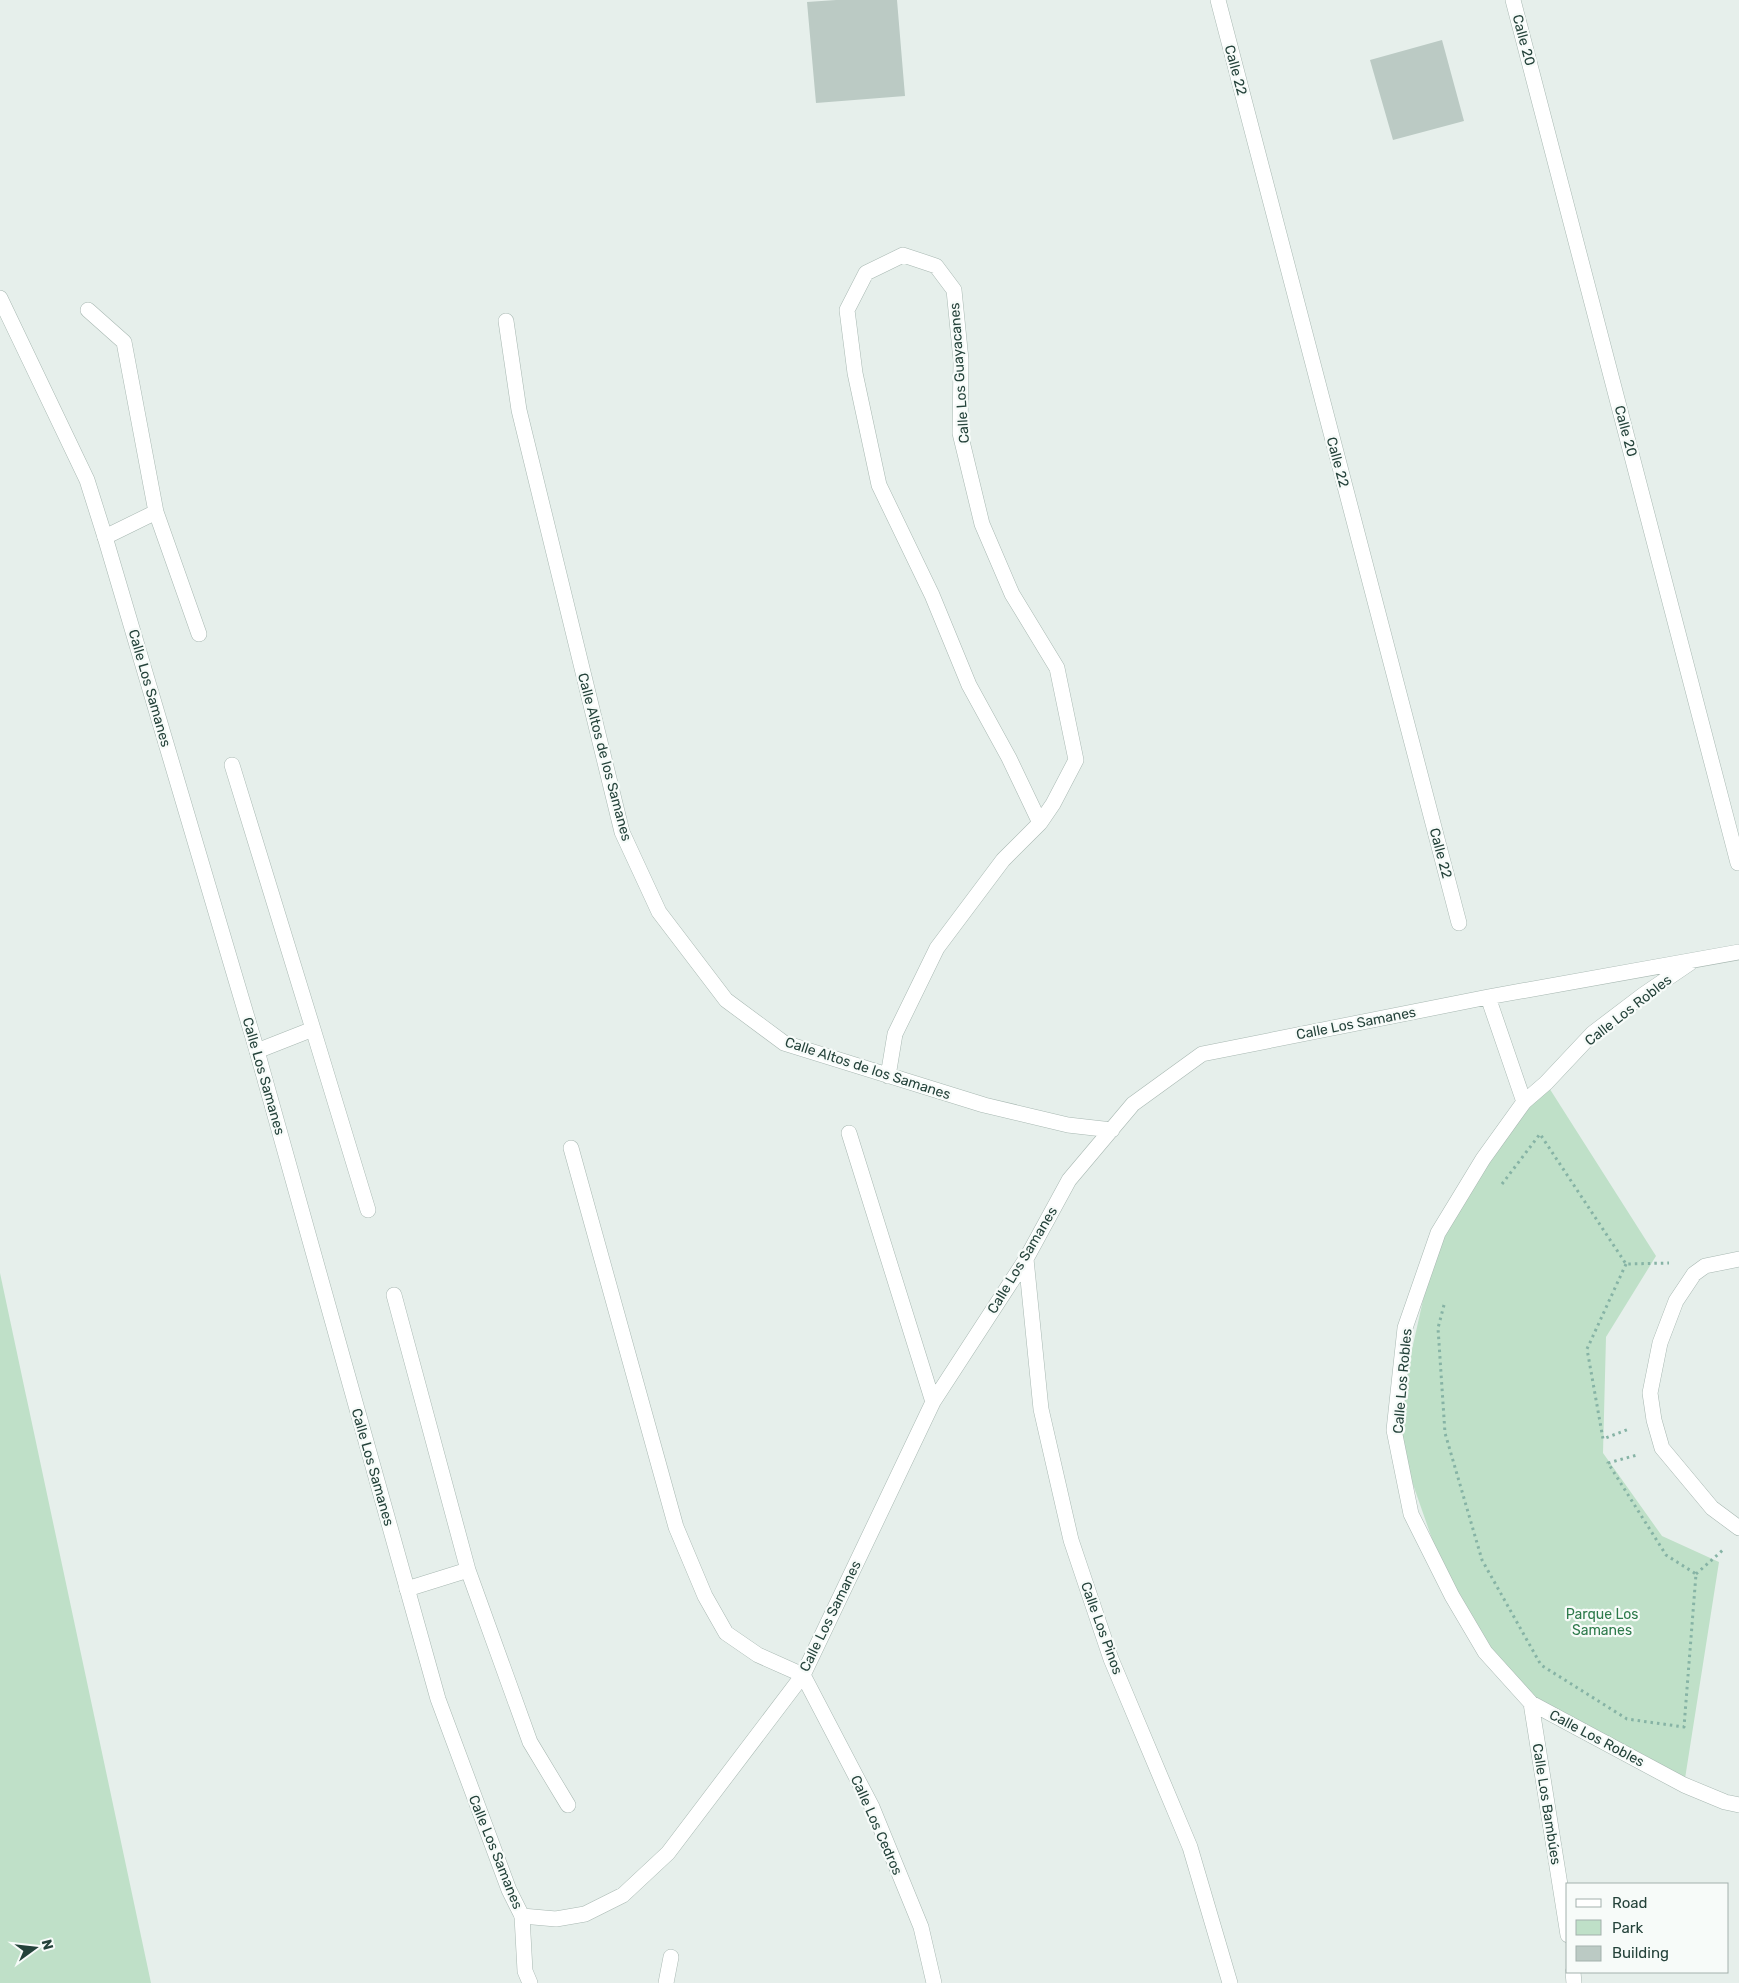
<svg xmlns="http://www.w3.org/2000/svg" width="1739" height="1983" font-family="Rubik,sans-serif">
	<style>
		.green { fill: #bfe0c8 }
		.building { fill: #bbcac4 }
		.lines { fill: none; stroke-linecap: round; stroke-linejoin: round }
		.lane-casing { stroke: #a8b8b2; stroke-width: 16 }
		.street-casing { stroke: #a8b8b2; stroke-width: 16 }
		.path { stroke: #86b3a5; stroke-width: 3; stroke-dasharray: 2.5 4; stroke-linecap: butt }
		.lane { stroke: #fff; stroke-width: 15 }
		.street { stroke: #fff; stroke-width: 15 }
		.labels { text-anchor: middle; stroke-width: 4.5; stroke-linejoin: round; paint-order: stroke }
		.street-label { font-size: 14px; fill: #24423a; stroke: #f7fbf9 }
		.park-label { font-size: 14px; fill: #2d7a4b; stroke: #f7fbf9 }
	</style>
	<rect width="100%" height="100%" fill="#e6efeb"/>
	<!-- green -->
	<path class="green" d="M1546 1083 1656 1256 1606 1337 1603 1453 1662 1536 1719 1562 1684 1785 1531 1703 1452 1596 1394 1430 1438 1233Z
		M0 1273 151 1983H0Z"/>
	<!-- building -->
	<path class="building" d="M836 0H897L905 96 816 103 807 2Z
		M1442 40 1464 121 1393 140 1370 60Z"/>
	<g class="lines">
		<defs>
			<path id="lane" d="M88 310 124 342 156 512 105 537
				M156 512 199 634
				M232 765 313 1029 257 1051
				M313 1029 368 1210
				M394 1295 468 1570 407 1589
				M468 1570 530 1742 568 1805
				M522 1916 525 1971 530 1983
				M666 1983 671 1957"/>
			<path id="street" d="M1218 0 1459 923
				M1513 0 1738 863
				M0 298 87 480 105 537 257 1051 438 1699 509 1890 522 1916 556 1919 585 1914 623 1895 668 1853 803 1675 933 1402 1026 1259 1069 1180 1133 1104 1202 1054 1488 997 1739 952
				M506 321 519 410 622 832 659 912 726 1000 784 1043 984 1105 1068 1125 1112 1130
				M1690 963 1643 995 1593 1033 1546 1083 1524 1102 1483 1159 1438 1233 1405 1328 1394 1430 1411 1514 1452 1596 1485 1652 1531 1703 1684 1785 1725 1802 1739 1805
				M1488 997 1524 1102
				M888 1076 895 1034 937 948 1003 860 1040 823 1053 804 1076 760 1057 668 1012 594 982 524 960 433 961 360 954 290 936 266 903 255 866 273 847 310 855 373 879 485 932 595 969 685 1009 758 1040 823
				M849 1133 933 1402
				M571 1148 676 1527 705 1596 726 1633 758 1655 803 1675
				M1026 1259 1041 1409 1071 1540 1111 1659 1190 1847 1230 1983
				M1739 1259 1705 1266 1694 1274 1676 1301 1660 1343 1650 1393 1654 1420 1662 1448 1712 1508 1739 1528
				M803 1675 872 1807 921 1927 934 1983
				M1531 1703 1568 1935
				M1573 1972 1574 1983"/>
		</defs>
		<!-- lane casing -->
		<use href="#lane" class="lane-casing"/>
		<!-- street casing -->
		<use href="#street" class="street-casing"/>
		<!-- path -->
		<path class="path" d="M1502 1184 1540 1134 1626 1264 1669 1263
			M1626 1264 1587 1349 1603 1439 1629 1429
			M1444 1305 1438 1328 1445 1433 1482 1560 1541 1665 1627 1719 1684 1727 1696 1574 1666 1555 1608 1463 1637 1455
			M1696 1574 1724 1549"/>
		<!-- lane -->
		<use href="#lane" class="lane"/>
		<!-- street -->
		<use href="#street" class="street"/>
	</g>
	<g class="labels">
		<!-- street labels -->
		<g class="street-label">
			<text transform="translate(1524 40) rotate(75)" y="5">Calle 20</text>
			<text transform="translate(1236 70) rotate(75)" y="5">Calle 22</text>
			<text transform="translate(959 373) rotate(-94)" y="5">Calle Los Guayacanes</text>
			<text transform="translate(1626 431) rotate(75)" y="5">Calle 20</text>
			<text transform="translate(1338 462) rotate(75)" y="5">Calle 22</text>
			<text transform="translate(150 688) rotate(74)" y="5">Calle Los Samanes</text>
			<text transform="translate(605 757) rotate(75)" y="5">Calle Altos de los Samanes</text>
			<text transform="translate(1441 853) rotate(75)" y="5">Calle 22</text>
			<text transform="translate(1628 1010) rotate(-38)" y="5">Calle Los Robles</text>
			<text transform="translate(1356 1023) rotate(-11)" y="5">Calle Los Samanes</text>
			<text transform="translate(868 1068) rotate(18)" y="5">Calle Altos de los Samanes</text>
			<text transform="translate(264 1076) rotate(74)" y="5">Calle Los Samanes</text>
			<text transform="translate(1022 1260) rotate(-59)" y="5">Calle Los Samanes</text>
			<text transform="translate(1402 1381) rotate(-85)" y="5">Calle Los Robles</text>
			<text transform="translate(373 1467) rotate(74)" y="5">Calle Los Samanes</text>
			<text transform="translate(830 1616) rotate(-64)" y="5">Calle Los Samanes</text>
			<text transform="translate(1102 1628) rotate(70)" y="5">Calle Los Pinos</text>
			<text transform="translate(1597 1738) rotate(28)" y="5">Calle Los Robles</text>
			<text transform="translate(1547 1804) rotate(81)" y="5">Calle Los Bambúes</text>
			<text transform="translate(877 1825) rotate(66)" y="5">Calle Los Cedros</text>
			<text transform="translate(496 1852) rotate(68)" y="5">Calle Los Samanes</text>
		</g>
		<!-- park labels -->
		<g class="park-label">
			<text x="1602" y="1619">Parque Los<tspan x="1602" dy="16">Samanes</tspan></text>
		</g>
	</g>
	<!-- legend -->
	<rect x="1566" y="1883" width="162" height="90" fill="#f7fbf9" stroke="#a3b1ad"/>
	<rect x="1576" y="1899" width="25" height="8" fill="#ffffff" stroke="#a3b1ad"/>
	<text x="1612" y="1908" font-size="15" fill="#24423a">Road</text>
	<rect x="1576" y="1920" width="25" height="15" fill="#bfe0c8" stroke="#a3b1ad"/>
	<text x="1612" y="1933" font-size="15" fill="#24423a">Park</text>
	<rect x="1576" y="1946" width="25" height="15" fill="#bbcac4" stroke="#a3b1ad"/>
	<text x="1612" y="1958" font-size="15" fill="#24423a">Building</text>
	<!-- north arrow -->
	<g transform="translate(35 1948) rotate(75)" stroke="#f7fbf9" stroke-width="4" paint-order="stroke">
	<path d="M0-4L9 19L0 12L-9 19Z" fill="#24423a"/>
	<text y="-8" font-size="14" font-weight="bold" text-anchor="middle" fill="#24423a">N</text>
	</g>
</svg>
